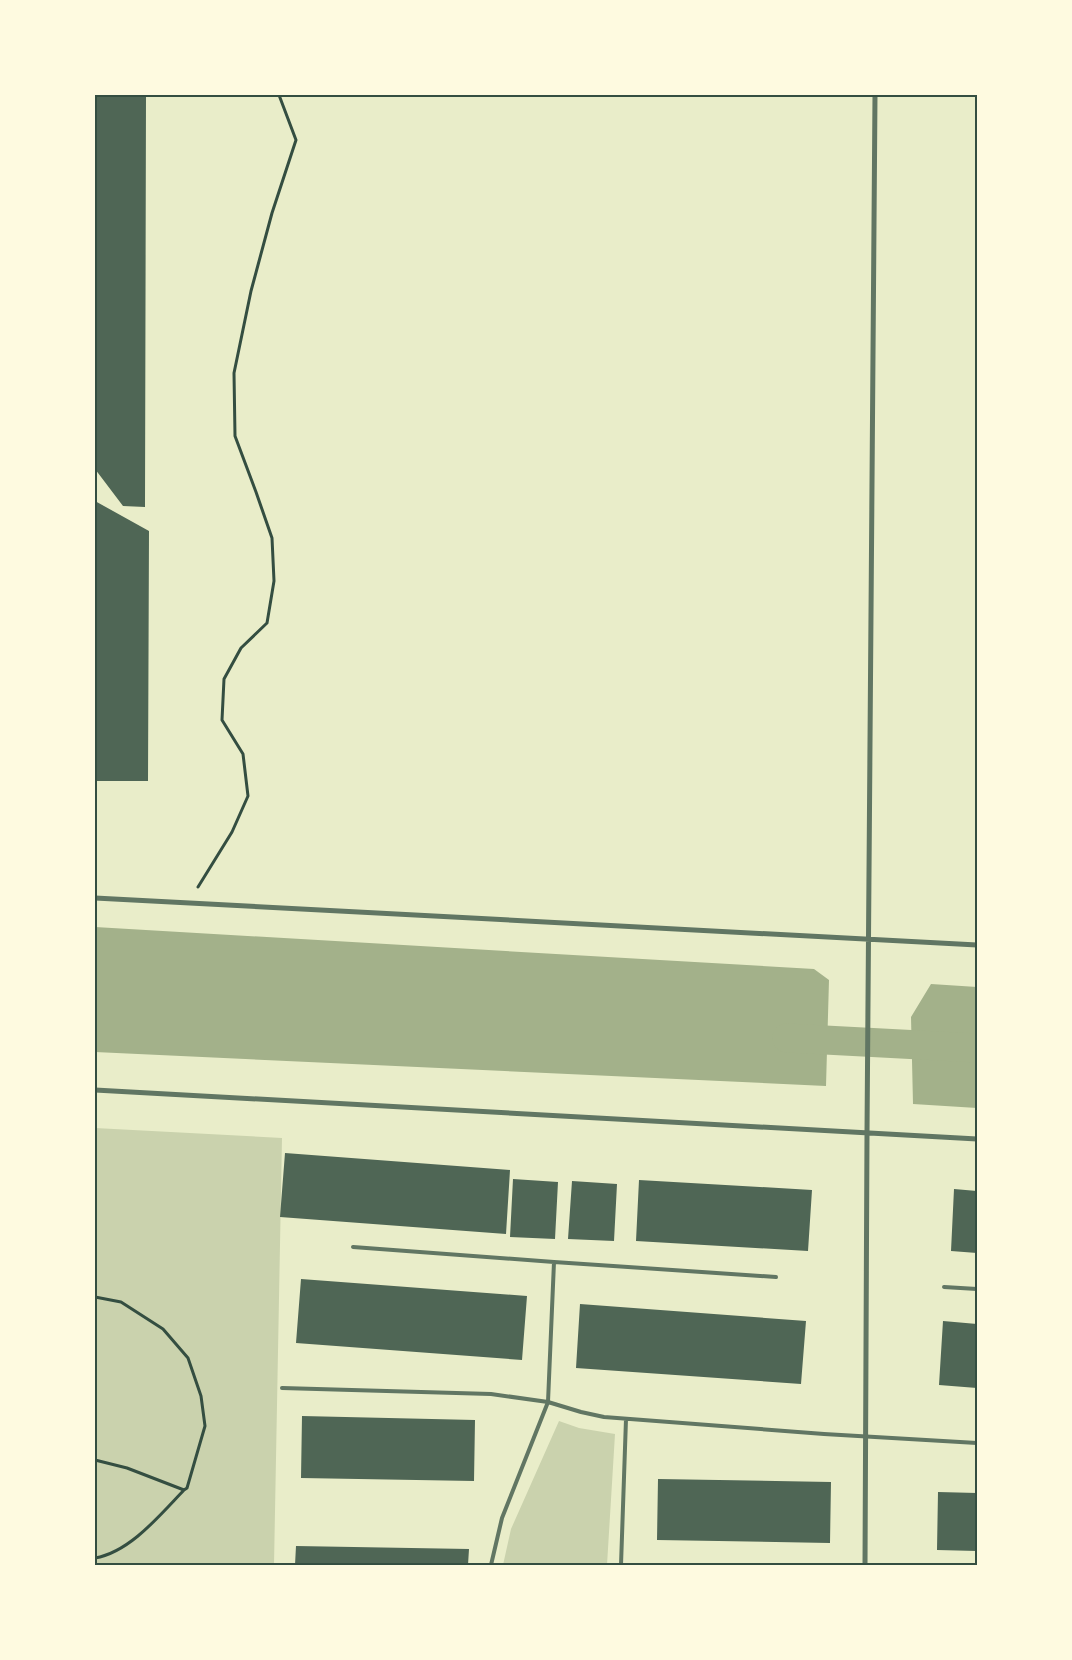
<svg xmlns="http://www.w3.org/2000/svg" width="1072" height="1660" font-family="Helvetica,sans-serif">
	<style>
		.green { fill: #cad2ad }
		.water { fill: #a3b18a }
		.lines { fill: none; stroke-linecap: round; stroke-linejoin: round }
		.canal { stroke: #a3b18a; stroke-width: 29 }
		.building { fill: #4f6655 }
		.path { stroke: #344e41; stroke-width: 3 }
		.service { stroke: #617663; stroke-width: 4 }
		.minor { stroke: #617663; stroke-width: 5 }
		.neatline { fill: none; stroke: #344e41; stroke-width: 2 }
	</style>
	<rect width="100%" height="100%" fill="#e9edc9"/>
	<!-- green -->
	<path class="green" d="M95 1128 282 1138 274 1565H95Z
		M559 1421 579 1428 615 1434 607 1565H503L511 1529Z"/>
	<!-- water -->
	<path class="water" d="M95 927 814 969 829 980 826 1086 95 1052Z
		M931 984 977 987V1108L913 1104 911 1017Z"/>
	<g class="lines">
		<!-- canal -->
		<path class="canal" d="M787 1038 977 1048"/>
	</g>
	<!-- building -->
	<path class="building" d="M95 95H146L145 507 123 506 95 469Z
		M95 501 149 531 148 781H95Z
		M285 1153 510 1170 506 1234 280 1217Z
		M513 1179 558 1182 555 1239 510 1237Z
		M639 1180 812 1190 808 1251 636 1241Z
		M572 1181 617 1184 614 1241 568 1239Z
		M954 1189 977 1191V1253L951 1251Z
		M301 1279 527 1296 522 1360 296 1343Z
		M580 1304 806 1321 801 1384 576 1368Z
		M943 1321 977 1324V1388L939 1385Z
		M302 1416 475 1420 474 1481 301 1478Z
		M658 1479 831 1482 830 1543 657 1540Z
		M938 1492 977 1493V1551L937 1550Z
		M296 1546 469 1549 468 1565H295Z"/>
	<g class="lines">
		<!-- path -->
		<path class="path" d="M198 887 232 832 248 796 243 754 222 720 224 679 241 648 267 623 274 581 272 538 256 492 235 436 234 373 251 291 272 213 296 140 279 95
			M95 1297 121 1302 163 1329 188 1358 201 1396 205 1426 187 1488 184 1490 127 1468 95 1460
			M95 1558C130 1552 160 1515 184 1490"/>
		<!-- service -->
		<path class="service" d="M353 1247 554 1262 776 1277
			M944 1287 977 1289
			M282 1388 491 1394 548 1402 581 1412 604 1417 824 1434 977 1443
			M491 1565 502 1518 548 1402 554 1262
			M621 1565 626 1419"/>
		<!-- minor -->
		<path class="minor" d="M95 898 977 945
			M95 1090 977 1139
			M865 1565 867 1133 875 95"/>
	</g>
	<!-- border -->
	<rect width="1072" height="1660" fill="none" stroke="#fefae0" stroke-width="192"/>
	<rect x="96" y="96" width="880" height="1468" class="neatline"/>
</svg>
